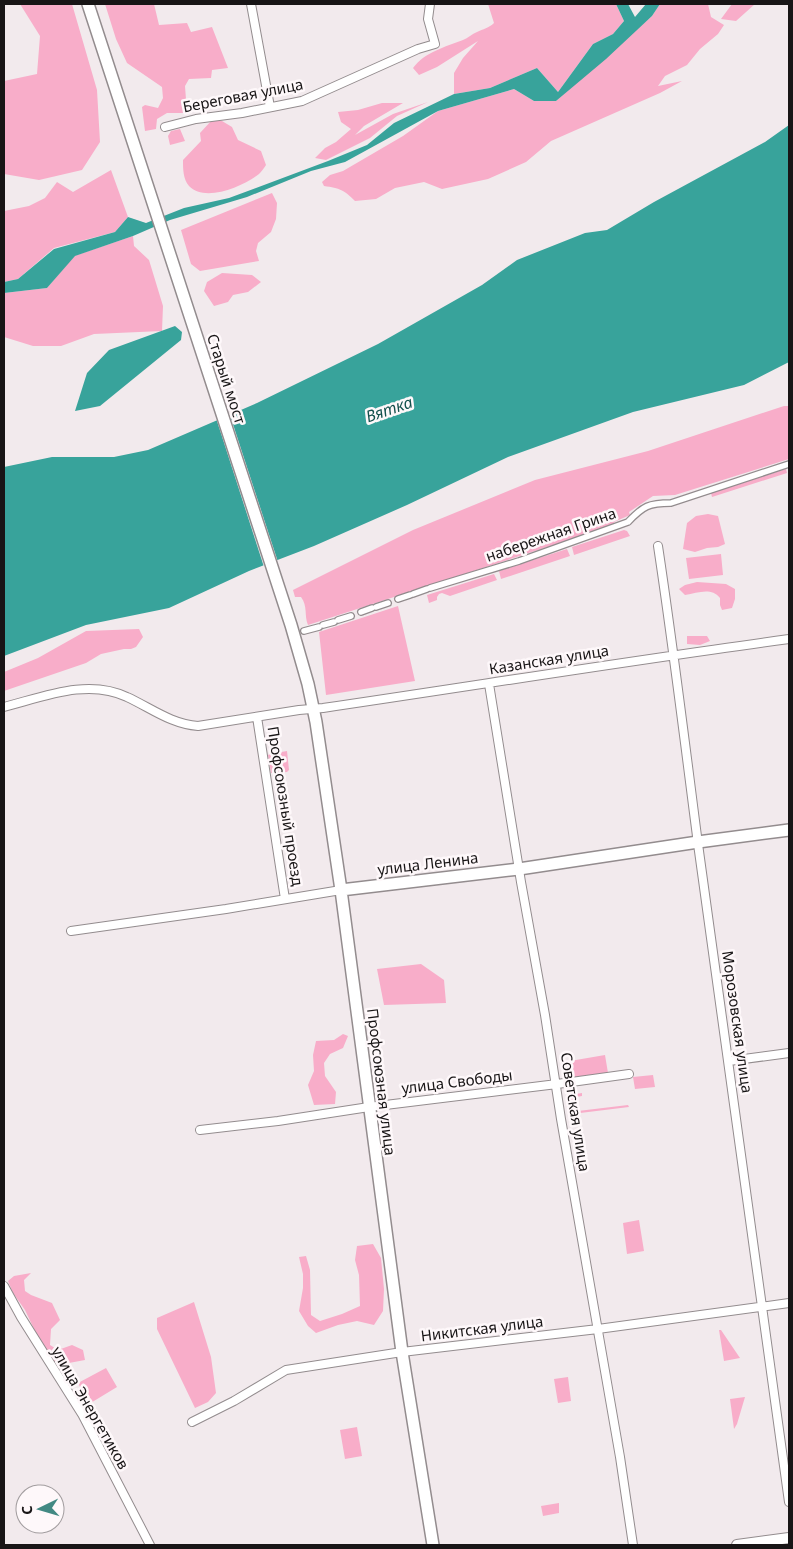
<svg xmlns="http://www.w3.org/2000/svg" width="793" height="1549" font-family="'Noto Sans',sans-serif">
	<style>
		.green { fill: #f8adc9 }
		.water { fill: #38a39b }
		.pier { fill: #f2eaed }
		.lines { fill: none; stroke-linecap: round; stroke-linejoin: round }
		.pedestrian-casing { stroke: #938c8e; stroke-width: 8 }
		.minor-casing { stroke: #938c8e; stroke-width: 10 }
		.secondary-casing { stroke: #938c8e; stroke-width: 12 }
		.primary-casing { stroke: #938c8e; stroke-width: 14 }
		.pedestrian { stroke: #fff; stroke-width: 5.5 }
		.minor { stroke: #fff; stroke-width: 8 }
		.secondary { stroke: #fff; stroke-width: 10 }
		.primary { stroke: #fff; stroke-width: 11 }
		.labels { text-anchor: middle; stroke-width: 5; stroke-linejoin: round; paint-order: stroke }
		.street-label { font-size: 15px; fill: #181516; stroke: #fef8fa }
		.water-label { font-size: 16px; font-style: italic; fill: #13504c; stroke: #fef8fa }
	</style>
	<rect width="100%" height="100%" fill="#f2eaed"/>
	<!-- green -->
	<path class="green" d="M20 4H72L97 90 100 142 82 170 39 180 4 174V81L37 74 40 36Z
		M105 4H154L159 25 187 23 191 32 212 27 228 68 212 70 211 78 189 79 185 86 187 113H167L157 119 156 129 145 131 142 107 145 105 158 108 163 98 162 87 127 63 116 39Z
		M488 4H616L624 21 613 34 593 44 558 92 537 68 490 88 454 94V73L463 58 478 41 437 67 419 75 413 68C425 52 445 47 463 40 468 38 472 34 477 32 483 29 489 28 494 23Z
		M660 4H708L711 17 724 25 718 34 700 49 687 65 665 76 658 86 682 81 660 93 551 141 526 162 488 179 442 189 424 182 395 188 376 199 355 201C344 190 340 188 324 186L322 182 330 175 343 171 403 136 438 111 514 89 534 101H556L652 16Z
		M732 4H755L736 21 721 19Z
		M428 102 397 116 370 138 326 160 315 158 325 148 336 142 351 129 341 122 338 112 358 110 382 103H403L364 126 355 135 393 114Z
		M212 120 222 121 232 127 238 140 261 151 266 165C264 168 261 172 259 174 244 186 205 203 189 186 183 179 183 169 183 160L201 141 200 133Z
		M180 129 185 141 170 145 168 136 171 131Z
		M111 170 128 217 115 232 54 248 18 279 4 282V211L29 206 45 198 57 182 73 192Z
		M272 193 277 203 276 219 271 232 258 243 256 251 259 261 200 271 191 264 181 230Z
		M133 236 134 246 149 260 163 306 162 331 94 334 61 346H33L4 337V293L47 288 74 256Z
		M222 273 252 275 261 282 248 292 233 295 228 302 214 306 204 291 207 282Z
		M784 406H789V459L675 495 653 496 629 512 630 515 614 522 615 525 308 625C304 616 308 606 301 597H295L293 590 413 530 535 480 648 451Z
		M786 469 787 473 712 497 711 493Z
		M708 514 718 516 725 544 718 547 707 548 695 552 683 549 687 523 696 516Z
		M624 530 627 531 630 536 574 555 572 547Z
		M567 549 570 556 501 579 499 571Z
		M721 554 723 575 689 579 686 558Z
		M494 574 497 580 450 596 442 593 439 594 437 597V600L429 603 427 595Z
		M697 582 726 584 735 589V599L732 608 722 610 720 605V598C711 587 698 593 685 595L679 589 685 585Z
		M398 606 415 681 326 695 319 632Z
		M139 629 143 637 136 647 131 649H124L101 654 86 663 4 691V672L38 658 86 631Z
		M687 636H707L710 641 700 645 687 644Z
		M287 751 289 770 287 772 271 773 268 755 270 754Z
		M421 964 444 980 446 1003 384 1005 377 969Z
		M343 1034 348 1036 343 1048 330 1054 324 1063 325 1076 336 1092 335 1104 314 1105 308 1085 314 1071 313 1055 316 1041 334 1040Z
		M605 1055 608 1073 573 1079 570 1061Z
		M653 1075 655 1087 635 1089 633 1077Z
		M582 1093V1096L576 1097 578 1111 628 1105 629 1107 572 1114 569 1095Z
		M639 1220 644 1251 627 1254 623 1223Z
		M373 1244 381 1258 384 1289 383 1311 374 1325 357 1321 338 1325 316 1333 308 1326 299 1311 303 1288V1274L299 1257 306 1256 310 1270 311 1315 320 1321 342 1314 360 1306 359 1275 355 1260 357 1246Z
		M31 1273 24 1280 25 1291 31 1295 52 1303 60 1320 51 1329 50 1345 58 1350 72 1345 83 1350 85 1360 58 1365 43 1348 25 1310 13 1293 8 1281 14 1276Z
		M194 1302 211 1357 216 1393 208 1402 195 1408 157 1329V1318Z
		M719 1330H721L740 1358 724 1361Z
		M106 1368 117 1387 89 1404 78 1383Z
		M568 1377 571 1401 558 1403 554 1379Z
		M745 1397 737 1424 734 1429 730 1399Z
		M357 1427 362 1456 345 1459 340 1430Z
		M559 1503V1513L543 1516 541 1506Z"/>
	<!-- water -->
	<path class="water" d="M616 4H628L635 17 646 4H660L652 16 606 59 556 101H534L514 89 438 111 345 162 311 171 247 197 170 220 133 236 75 256 47 288 4 293V282L18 279 54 249 115 232 128 217 146 223 184 208 229 198 328 161 367 145 394 123 454 94 490 88 537 68 558 92 593 44 613 34 624 21Z
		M789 125V362L744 385 633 412 508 457 407 505 314 546 249 571 169 608 86 625 4 656V467L52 457H114L148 450 257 403 378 344 482 285 517 260 585 233 607 230 654 202 765 142Z
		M175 326 182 332 181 340 100 406 75 411 87 373 109 350Z"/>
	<!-- pier -->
	<path class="pier" d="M229 412 278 562 264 567 216 418Z"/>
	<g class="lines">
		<defs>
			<path id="pedestrian" d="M430 588 519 561 628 522C643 506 649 503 671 503L789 464
				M413 594 427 589
				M398 599 410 595
				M376 607 388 603
				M361 612 372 608
				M338 620 351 616
				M323 625 334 622
				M304 631 319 627"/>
			<path id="minor" d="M251 4 270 107
				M165 127 196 119 242 113 302 101 418 49 435 44 428 19 430 4
				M658 546C673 645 685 744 698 844 728 1063 760 1282 789 1502
				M489 684 521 882 545 1015 561 1119 620 1457 633 1545
				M4 707C43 697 88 678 127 697 151 708 171 724 198 726L299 710 323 708C479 685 634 660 789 639
				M257 717 285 899
				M71 931 226 909 341 890
				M729 1061 789 1053
				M200 1130 278 1121 369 1107 557 1084 629 1074
				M4 1286 21 1317 82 1414 150 1545
				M192 1422 234 1401 286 1370 402 1352 598 1329 789 1303"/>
			<path id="secondary" d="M737 1545 789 1538"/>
			<path id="primary" d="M88 4 291 625 308 684 316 722 341 890 402 1352 433 1545
				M341 890 519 869 698 842 789 830"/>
		</defs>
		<!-- pedestrian casing -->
		<use href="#pedestrian" class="pedestrian-casing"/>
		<!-- minor casing -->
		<use href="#minor" class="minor-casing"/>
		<!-- secondary casing -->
		<use href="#secondary" class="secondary-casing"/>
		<!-- primary casing -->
		<use href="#primary" class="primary-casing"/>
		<!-- pedestrian -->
		<use href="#pedestrian" class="pedestrian"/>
		<!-- minor -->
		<use href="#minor" class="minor"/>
		<!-- secondary -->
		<use href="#secondary" class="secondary"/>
		<!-- primary -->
		<use href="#primary" class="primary"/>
	</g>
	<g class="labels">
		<!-- street labels -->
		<g class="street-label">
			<text transform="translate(243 96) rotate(-11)" y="5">Береговая улица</text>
			<text transform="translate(226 379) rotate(72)" y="5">Старый мост</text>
			<text transform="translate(551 535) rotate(-19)" y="5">набережная Грина</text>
			<text transform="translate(549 660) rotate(-9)" y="5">Казанская улица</text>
			<text transform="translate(285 806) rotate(81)" y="5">Профсоюзный проезд</text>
			<text transform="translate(428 864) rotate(-7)" y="5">улица Ленина</text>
			<text transform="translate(737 1022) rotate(82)" y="5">Морозовская улица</text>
			<text transform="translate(381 1082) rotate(83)" y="5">Профсоюзная улица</text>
			<text transform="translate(457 1082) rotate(-7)" y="5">улица Свободы</text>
			<text transform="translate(575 1112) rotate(81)" y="5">Советская улица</text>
			<text transform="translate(482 1329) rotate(-7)" y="5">Никитская улица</text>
			<text transform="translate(90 1408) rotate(60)" y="5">улица Энергетиков</text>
		</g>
		<!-- water labels -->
		<g class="water-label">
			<text transform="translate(389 409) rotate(-19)" y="6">Вятка</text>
		</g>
	</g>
	<!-- border -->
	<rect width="793" height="1549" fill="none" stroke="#181516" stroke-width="10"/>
	<!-- north arrow -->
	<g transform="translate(40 1509) rotate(265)"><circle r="24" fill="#fef8fa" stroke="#a29d9f"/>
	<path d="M0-4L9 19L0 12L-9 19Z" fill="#428983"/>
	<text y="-8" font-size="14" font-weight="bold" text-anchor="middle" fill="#181516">С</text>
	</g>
</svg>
